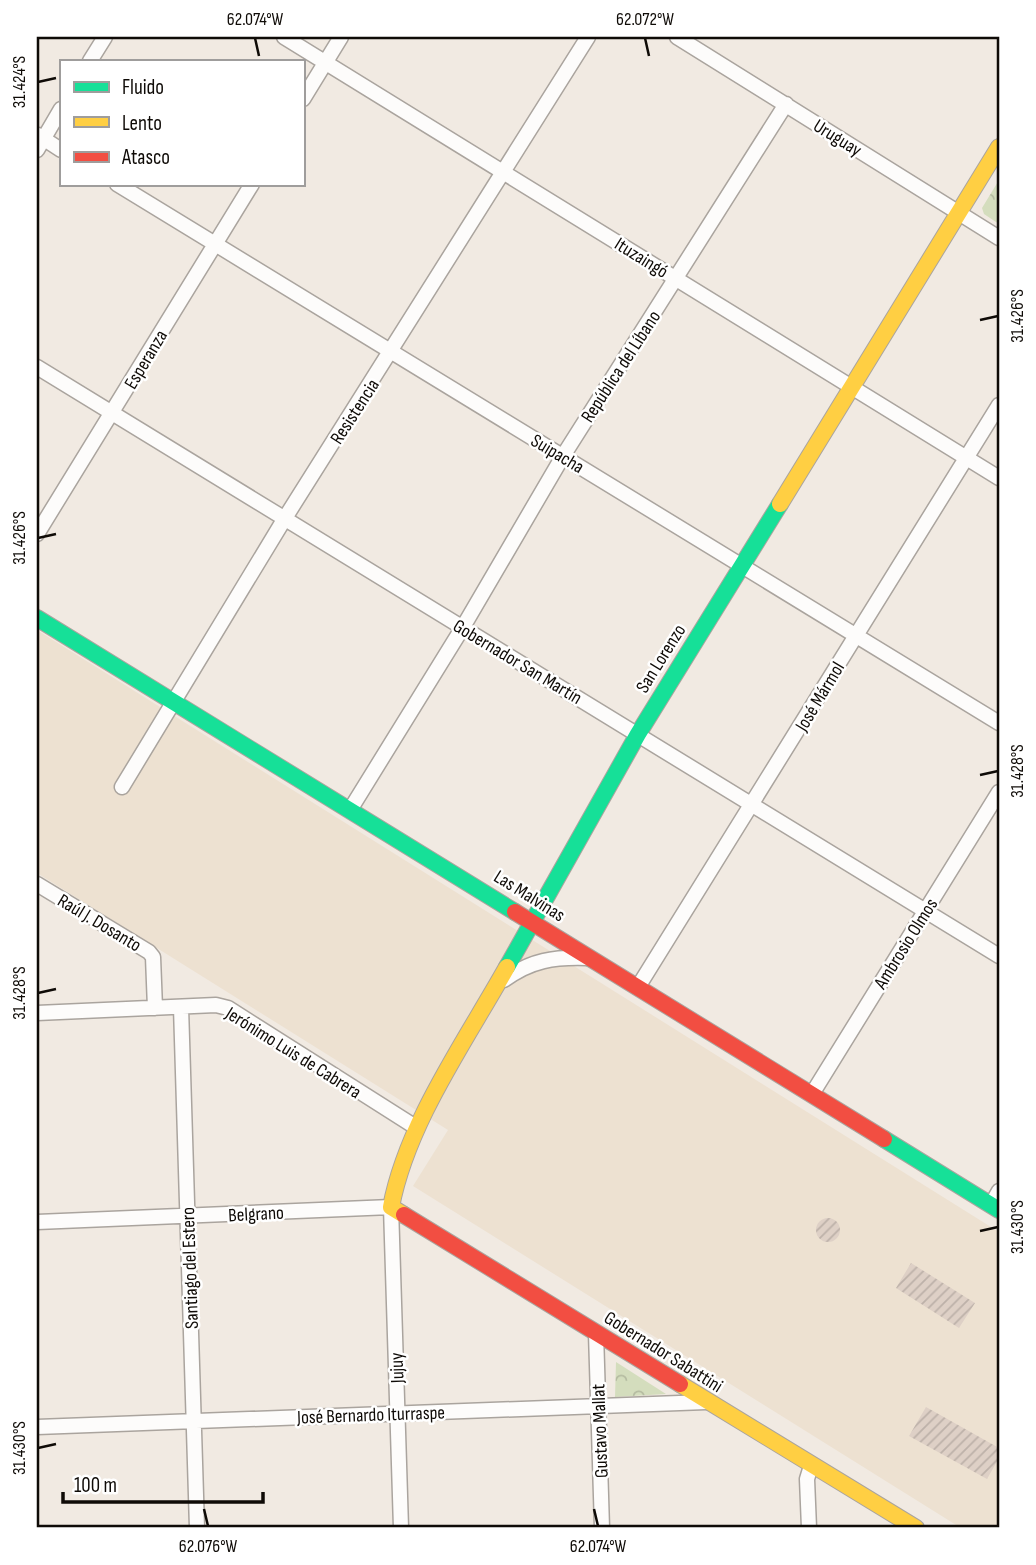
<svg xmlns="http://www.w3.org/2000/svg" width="1036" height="1565" font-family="'Sofia Sans Condensed',sans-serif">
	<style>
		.built { fill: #ede1d1 }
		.forest { fill: url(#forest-crowns) }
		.building { fill: url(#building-hatch) }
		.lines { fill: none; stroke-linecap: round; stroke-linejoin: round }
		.street-casing { stroke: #aaa49e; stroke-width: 17 }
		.fast-casing { stroke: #aaa49e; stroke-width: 18 }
		.slow-casing { stroke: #aaa49e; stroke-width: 18 }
		.jam-casing { stroke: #aaa49e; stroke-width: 18 }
		.street { stroke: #fdfcfb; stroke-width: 14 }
		.fast { stroke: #16e098; stroke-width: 16 }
		.slow { stroke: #ffcf43; stroke-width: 16 }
		.jam { stroke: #f24e42; stroke-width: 16 }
		.ticks { fill: none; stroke: #0f0b07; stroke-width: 2.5 }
		.labels { text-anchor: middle; stroke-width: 5; stroke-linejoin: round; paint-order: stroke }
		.street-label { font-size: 19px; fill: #0f0b07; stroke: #fff }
		.neatline { fill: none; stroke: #0f0b07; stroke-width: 2.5 }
		.ticks-label { font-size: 18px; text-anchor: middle; fill: #0f0b07 }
	</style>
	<defs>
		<pattern id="forest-crowns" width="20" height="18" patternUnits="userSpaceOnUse" patternTransform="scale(1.75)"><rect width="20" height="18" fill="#d4ddbd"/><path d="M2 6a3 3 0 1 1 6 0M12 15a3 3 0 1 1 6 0" fill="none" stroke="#b5bca1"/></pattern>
		<pattern id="building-hatch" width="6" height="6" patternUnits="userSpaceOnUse" patternTransform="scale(1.75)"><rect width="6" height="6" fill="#ded0c6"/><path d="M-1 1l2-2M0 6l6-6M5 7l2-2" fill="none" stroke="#bdb1a9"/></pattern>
	</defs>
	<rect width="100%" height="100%" fill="#f1eae2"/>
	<!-- built -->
	<path class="built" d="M37 630 999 1232V1528H961L413 1186 448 1130 37 873Z"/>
	<!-- forest -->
	<path class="forest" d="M999 180V224L984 214 982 208Z
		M616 1362 666 1394 615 1397Z"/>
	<!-- building -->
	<path class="building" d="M816 1230a12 12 0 1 1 24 0a12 12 0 1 1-24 0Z
		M911 1263 975 1303 959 1328 896 1288Z
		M926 1407 999 1448V1458L987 1479 909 1436Z"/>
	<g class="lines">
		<defs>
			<path id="street" d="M284 37 999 478
				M677 37 999 238
				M90 61 105 37
				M303 99 341 37
				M38 135 61 150
				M37 150 61 109
				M117 184 999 723
				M37 367 999 956
				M37 534 252 184
				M122 787 285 518 588 37
				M350 810 463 627 563 456 786 104
				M37 884 149 952 153 957 155 1008
				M504 980C531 960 554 957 587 958
				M638 987 999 405
				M181 1007 197 1528
				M37 1013 216 1005 228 1008 417 1128
				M812 1094 999 792
				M991 1205 999 1191
				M37 1222 391 1207 401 1528
				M596 1333 602 1528
				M37 1427 706 1402
				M809 1528 807 1479 811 1466"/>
			<path id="fast" d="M37 618 515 912
				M507 967 638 734 780 504
				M884 1139 999 1210"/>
			<path id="slow" d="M780 504 999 147
				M404 1215 391 1207C407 1123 465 1042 507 967
				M680 1384 916 1528"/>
			<path id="jam" d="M515 912 884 1139
				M404 1215 680 1384"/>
		</defs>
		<!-- street casing -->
		<use href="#street" class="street-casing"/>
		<!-- fast casing -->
		<use href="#fast" class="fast-casing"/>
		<!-- slow casing -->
		<use href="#slow" class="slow-casing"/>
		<!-- jam casing -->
		<use href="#jam" class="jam-casing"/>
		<!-- street -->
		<use href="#street" class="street"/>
		<!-- fast -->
		<use href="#fast" class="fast"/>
		<!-- slow -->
		<use href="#slow" class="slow"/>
		<!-- jam -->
		<use href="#jam" class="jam"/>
	</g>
	<!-- ticks -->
	<path class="ticks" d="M255 38 259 56M645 38 649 56M38 82 56 78M980 320 998 316M38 538 56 534M980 775 998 771M38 993 56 989M980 1231 998 1227M38 1448 56 1444M204 1509 208 1526M594 1509 598 1526"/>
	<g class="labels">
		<!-- street labels -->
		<g class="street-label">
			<text transform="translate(838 137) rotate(32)" y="7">Uruguay</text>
			<text transform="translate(642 257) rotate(32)" y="7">Ituzaingó</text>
			<text transform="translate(145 359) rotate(-59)" y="7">Esperanza</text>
			<text transform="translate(620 366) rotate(-57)" y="7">República del Líbano</text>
			<text transform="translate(354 411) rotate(-57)" y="7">Resistencia</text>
			<text transform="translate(558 453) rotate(31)" y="7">Suipacha</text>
			<text transform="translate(660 658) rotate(-58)" y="7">San Lorenzo</text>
			<text transform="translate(518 661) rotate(31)" y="7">Gobernador San Martín</text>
			<text transform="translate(819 696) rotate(-59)" y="7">José Mármol</text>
			<text transform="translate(530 895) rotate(32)" y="7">Las Malvinas</text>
			<text transform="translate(100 922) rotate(31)" y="7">Raúl J. Dosanto</text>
			<text transform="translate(905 943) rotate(-58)" y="7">Ambrosio Olmos</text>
			<text transform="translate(294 1052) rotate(32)" y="7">Jerónimo Luis de Cabrera</text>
			<text transform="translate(256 1213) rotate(-3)" y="7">Belgrano</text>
			<text transform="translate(189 1268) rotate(-92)" y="7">Santiago del Estero</text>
			<text transform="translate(664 1351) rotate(32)" y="7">Gobernador Sabattini</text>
			<text transform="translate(396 1368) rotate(-92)" y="7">Jujuy</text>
			<text transform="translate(371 1414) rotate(-2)" y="7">José Bernardo Iturraspe</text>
			<text transform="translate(599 1431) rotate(-92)" y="7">Gustavo Mallat</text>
		</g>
	</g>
	<!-- border -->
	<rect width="1036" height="1565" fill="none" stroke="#ffffff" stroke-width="77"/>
	<!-- legend -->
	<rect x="60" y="60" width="245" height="126" fill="#ffffff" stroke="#9f9d9c" stroke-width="2"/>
	<rect x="74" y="82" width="35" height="10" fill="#16e098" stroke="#9f9d9c" stroke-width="2"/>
	<text x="122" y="94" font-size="21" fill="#0f0b07">Fluido</text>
	<rect x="74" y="117" width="35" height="10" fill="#ffcf43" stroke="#9f9d9c" stroke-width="2"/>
	<text x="122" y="130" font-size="21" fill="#0f0b07">Lento</text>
	<rect x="74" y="152" width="35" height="10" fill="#f24e42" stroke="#9f9d9c" stroke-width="2"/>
	<text x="122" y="164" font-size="21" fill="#0f0b07">Atasco</text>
	<!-- scale -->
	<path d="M63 1492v10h200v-10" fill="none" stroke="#0f0b07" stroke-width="3.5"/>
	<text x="74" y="1492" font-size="21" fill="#0f0b07" stroke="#ffffff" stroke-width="5" paint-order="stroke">100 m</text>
	<rect x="38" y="38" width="960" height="1488" class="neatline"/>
	<g class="ticks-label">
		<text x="255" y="25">62.074°W</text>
		<text x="645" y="25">62.072°W</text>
		<text transform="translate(19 82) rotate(-90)" y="6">31.424°S</text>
		<text transform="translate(1017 316) rotate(-90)" y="6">31.426°S</text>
		<text transform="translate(19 538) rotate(-90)" y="6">31.426°S</text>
		<text transform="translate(1017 771) rotate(-90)" y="6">31.428°S</text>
		<text transform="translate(19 993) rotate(-90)" y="6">31.428°S</text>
		<text transform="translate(1017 1227) rotate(-90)" y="6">31.430°S</text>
		<text transform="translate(19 1448) rotate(-90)" y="6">31.430°S</text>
		<text x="208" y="1552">62.076°W</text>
		<text x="598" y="1552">62.074°W</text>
	</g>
</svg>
